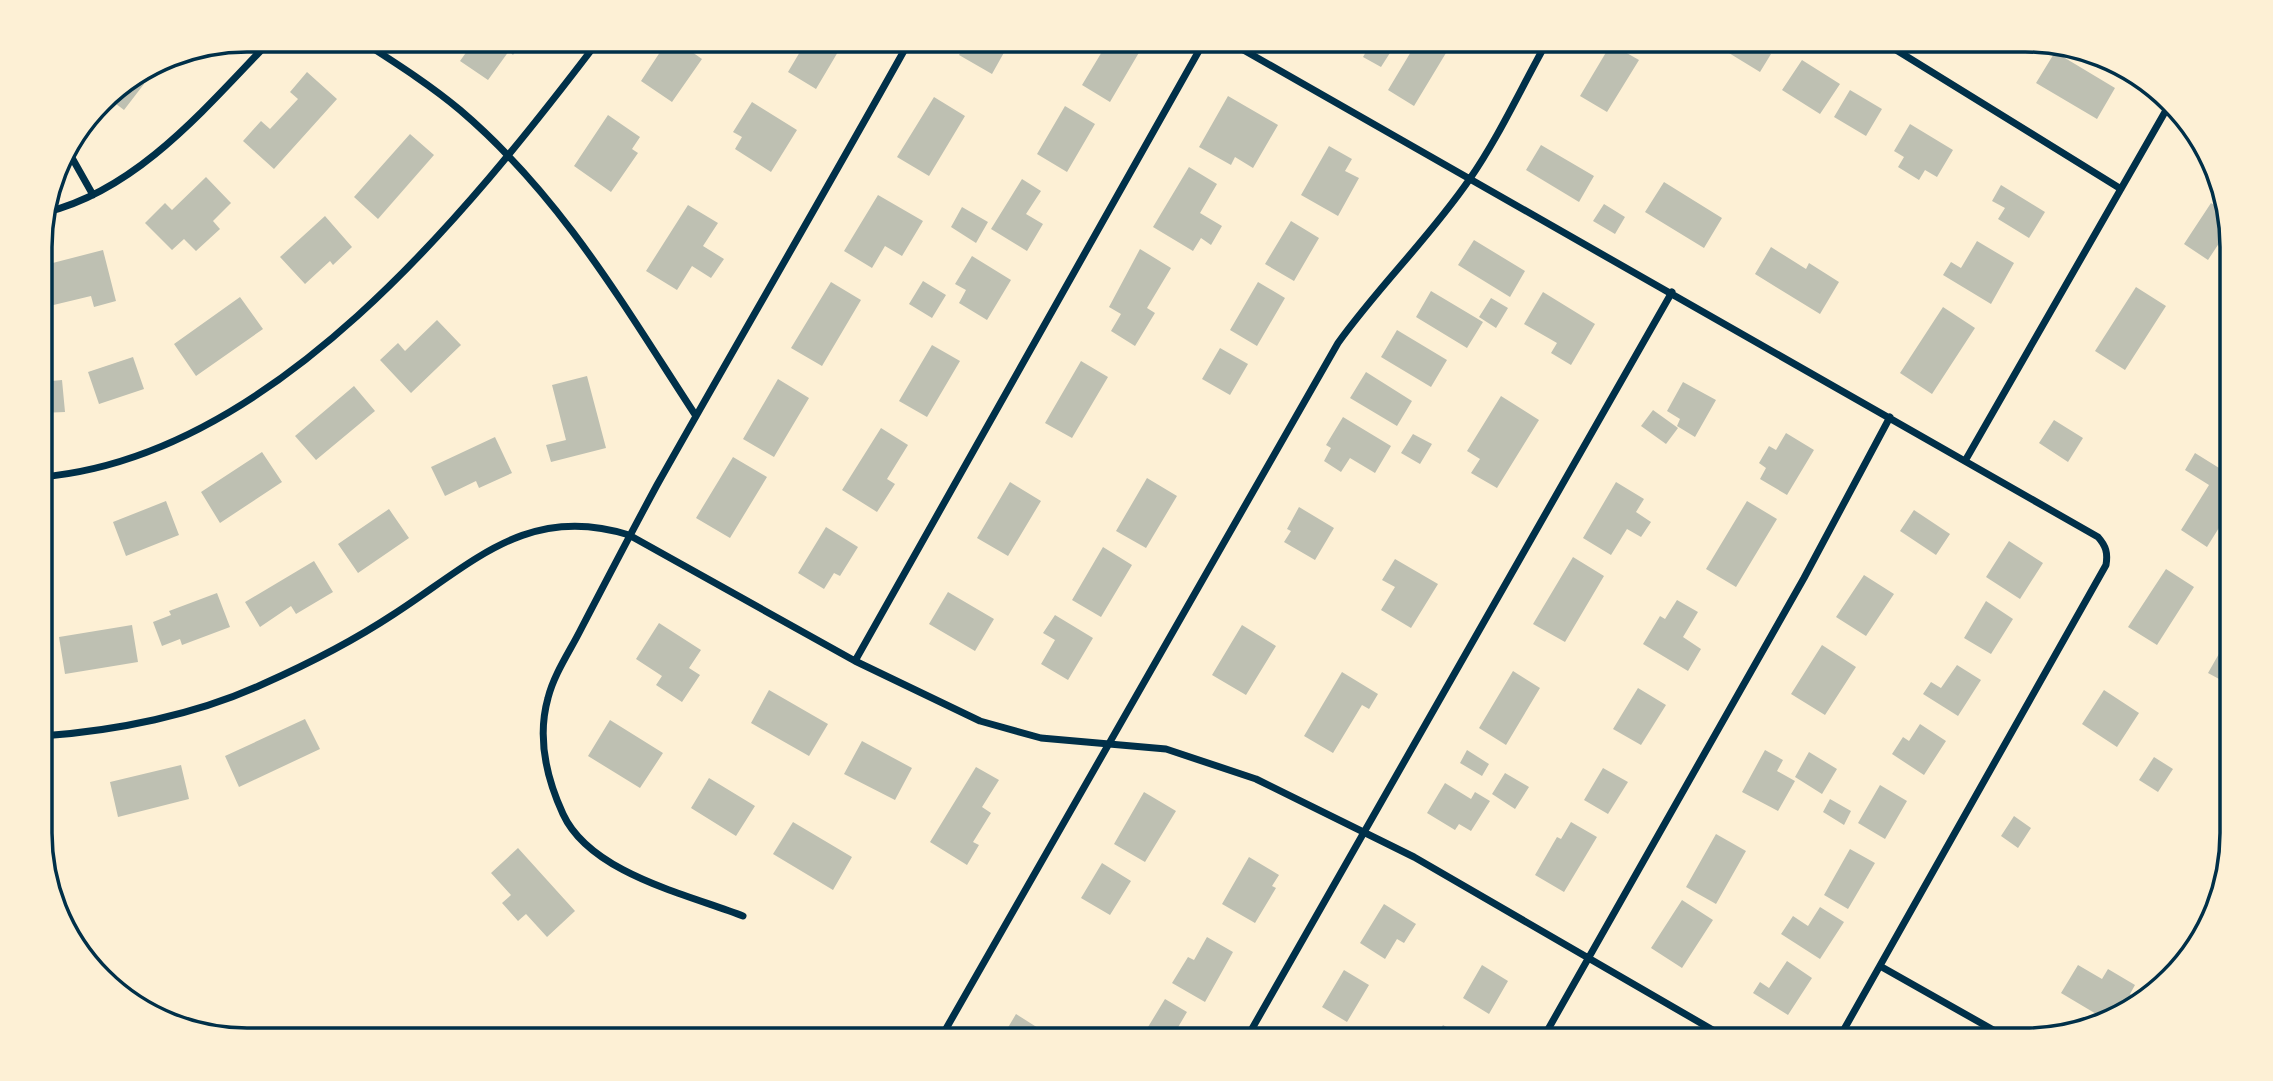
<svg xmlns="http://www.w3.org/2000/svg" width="2273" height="1081" font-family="Roboto,sans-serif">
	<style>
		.building { fill: #bec0b2 }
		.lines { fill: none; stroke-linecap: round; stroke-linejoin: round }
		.minor { stroke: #003049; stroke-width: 7 }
		.rim { fill: none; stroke: #003049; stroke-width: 3.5 }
	</style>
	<rect width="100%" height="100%" fill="#fdf0d5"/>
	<!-- building -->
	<path class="building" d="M475 40H523L513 55 509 51 488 80 460 61Z
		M668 40H675L702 59 672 102 641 81Z
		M807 40H845L816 89 788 72Z
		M968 40H1011L992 74 959 55Z
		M1109 40H1137L1144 44 1110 102 1082 85Z
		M1373 40H1386L1395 45 1381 67 1363 57Z
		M1418 40H1436L1449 48 1414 106 1388 90Z
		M1730 40 1768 41 1763 49 1771 54 1760 72 1724 50Z
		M1611 44 1639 60 1607 112 1580 96Z
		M2042 44 2059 47 2055 52Z
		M2055 52 2115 88 2097 119 2036 83Z
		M1802 60 1840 84 1820 114 1782 90Z
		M307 72 337 99 274 169 243 141 261 121 270 129 298 99 290 92Z
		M135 77 144 84 124 110 107 97Z
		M1850 90 1882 109 1866 136 1834 117Z
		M1228 96 1278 125 1253 168 1235 157 1231 165 1199 147Z
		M934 97 965 116 929 176 897 157Z
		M752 102 797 130 771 172 735 149 742 137 733 132Z
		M1065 106 1095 124 1067 172 1037 154Z
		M608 115 640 137 632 149 638 153 611 192 574 166Z
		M1910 124 1953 150 1937 177 1925 170 1919 180 1898 167 1904 157 1894 151Z
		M410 134 434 155 378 219 354 197Z
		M1541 145 1594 176 1579 202 1526 170Z
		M1329 146 1352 159 1345 171 1359 178 1338 216 1301 195Z
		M1189 167 1217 184 1200 213 1222 226 1211 245 1201 238 1193 251 1153 227Z
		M206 177 231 203 213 221 220 229 196 251 184 239 172 250 145 223 165 203 172 210Z
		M1022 179 1041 191 1026 214 1043 224 1027 251 991 229Z
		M1664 182 1722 218 1704 248 1645 212Z
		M2001 185 2045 212 2029 238 1998 219 2005 208 1992 201Z
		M878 195 923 221 902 256 885 246 872 268 844 251Z
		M2211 203 2228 214 2231 225 2208 260 2184 244Z
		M1604 204 1625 217 1615 234 1593 221Z
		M688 205 718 223 703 246 724 259 711 278 692 266 677 290 646 271Z
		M962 207 988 222 976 243 951 227Z
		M325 216 352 247 333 265 330 261 305 284 280 257Z
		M1291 221 1319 238 1294 281 1265 264Z
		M1474 240 1525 271 1510 297 1458 265Z
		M1977 241 2014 263 1991 304 1943 275 1951 262 1961 268Z
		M1771 247 1806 269 1809 263 1839 282 1820 314 1755 274Z
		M1140 249 1171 268 1147 308 1155 313 1135 346 1111 331 1121 314 1109 307Z
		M103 250 116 301 94 307 91 296 41 308V266Z
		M972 256 1011 280 987 320 959 303 966 290 955 284Z
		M923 281 946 295 932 318 909 304Z
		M831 282 861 300 822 366 791 348Z
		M1258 282 1285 298 1257 346 1230 330Z
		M2136 287 2166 306 2125 370 2095 351Z
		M1431 291 1483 322 1467 348 1416 317Z
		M1543 292 1595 324 1571 365 1551 353 1557 343 1524 324Z
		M240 297 263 329 196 376 174 344Z
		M1491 298 1508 308 1496 328 1479 317Z
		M1943 307 1975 328 1932 394 1900 373Z
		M437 320 461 345 411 393 380 360 398 343 405 351Z
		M1397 330 1447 360 1431 387 1381 357Z
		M932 345 960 361 927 417 899 401Z
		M1220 348 1248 364 1230 395 1202 379Z
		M133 357 144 389 99 404 88 372Z
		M1081 361 1108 377 1072 438 1045 423Z
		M1366 372 1412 401 1397 426 1350 398Z
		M587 376 606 448 551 462 546 445 566 440 552 385Z
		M778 379 809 398 774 457 743 439Z
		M62 380 65 412 41 413V382Z
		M1683 382 1716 400 1695 437 1677 426 1680 419 1667 411Z
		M354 386 375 411 316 460 295 436Z
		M1501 396 1539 420 1497 488 1471 473 1480 459 1467 451Z
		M1653 410 1678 428 1666 444 1641 426Z
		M1343 417 1391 446 1375 473 1350 458 1341 472 1324 461 1331 448 1326 445Z
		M2054 420 2083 438 2068 462 2039 443Z
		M881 428 908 445 887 479 895 484 877 512 842 490Z
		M1786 433 1814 450 1787 495 1760 479 1766 468 1759 463 1769 446 1776 450Z
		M1413 434 1432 444 1420 464 1401 453Z
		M495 437 512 473 479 488 476 481 445 496 431 467Z
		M262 452 282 482 220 523 201 492Z
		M2195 453 2232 476V507L2207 547 2181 530 2209 485 2185 470Z
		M733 457 767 477 730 538 696 518Z
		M1147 478 1177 496 1146 548 1116 531Z
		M1010 482 1041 501 1008 556 977 538Z
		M1616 482 1644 499 1636 512 1651 522 1641 537 1627 529 1611 555 1583 538Z
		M166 501 179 535 126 556 113 522Z
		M1747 501 1777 519 1736 587 1706 569Z
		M1299 507 1334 528 1315 560 1284 542 1291 531 1287 529Z
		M389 509 409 538 358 573 338 544Z
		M1914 510 1950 534 1936 555 1900 531Z
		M826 527 858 547 840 576 834 573 824 589 798 573Z
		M2009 541 2043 563 2020 599 1986 577Z
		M1103 547 1132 565 1101 617 1072 600Z
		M1573 557 1604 576 1565 642 1533 624Z
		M1395 559 1438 584 1411 628 1381 610 1395 587 1382 580Z
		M314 561 333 592 296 614 291 606 260 627 245 602Z
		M2166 569 2194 587 2157 645 2128 627Z
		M1864 575 1894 594 1866 636 1836 617Z
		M948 592 994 619 975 651 929 624Z
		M217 593 230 627 182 645 180 639 162 646 153 622 171 615 169 611Z
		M1677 600 1698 612 1683 637 1701 649 1688 671 1643 644 1660 616 1665 619Z
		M1986 601 2013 619 1991 654 1964 638Z
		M1055 615 1093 638 1068 680 1041 664 1055 640 1043 633Z
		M659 623 701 650 689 668 700 675 682 702 656 685 662 676 636 659Z
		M132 625 138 662 65 674 59 637Z
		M1242 625 1276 646 1246 695 1212 675Z
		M2232 631V686L2208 673Z
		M1822 645 1856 667 1825 715 1791 694Z
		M1957 665 1981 680 1958 716 1923 694 1931 682 1941 688Z
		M1513 671 1540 688 1506 745 1479 728Z
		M1342 672 1378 694 1369 709 1362 705 1333 753 1304 736Z
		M1638 688 1666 705 1641 745 1613 729Z
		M769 690 828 724 809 756 751 723Z
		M2104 690 2139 713 2117 747 2082 724Z
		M305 719 320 749 239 787 225 756Z
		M610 720 663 753 640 788 588 756Z
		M1920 724 1946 741 1924 775 1892 754 1903 737 1909 741Z
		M862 741 912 768 895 800 844 774Z
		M1467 750 1489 764 1482 776 1460 763Z
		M1765 750 1783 760 1777 771 1795 781 1778 811 1742 792Z
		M1809 752 1837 769 1822 794 1795 777Z
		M2154 757 2173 769 2158 792 2139 780Z
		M181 765 189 799 118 817 110 782Z
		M976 767 999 780 982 807 991 813 973 842 979 845 967 865 930 842Z
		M1603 768 1628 782 1608 814 1584 800Z
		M1505 773 1529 787 1515 809 1492 794Z
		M709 778 755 806 736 836 691 808Z
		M1445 783 1471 799 1475 792 1490 801 1471 831 1459 824 1455 830 1427 813Z
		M1880 785 1907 801 1885 839 1858 823Z
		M1144 792 1176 811 1145 862 1114 844Z
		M1830 799 1851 811 1844 825 1823 812Z
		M2014 816 2031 828 2018 848 2001 836Z
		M793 822 852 857 833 890 773 854Z
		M1571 822 1597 837 1564 892 1535 875 1557 837 1561 839Z
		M1716 834 1746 851 1716 904 1686 887Z
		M518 848 575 911 547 937 526 914 518 921 502 903 511 895 491 873Z
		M1850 849 1875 863 1848 909 1824 895Z
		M1249 857 1279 875 1272 886 1276 888 1255 923 1222 904Z
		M1102 863 1131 881 1110 915 1081 898Z
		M1682 900 1713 920 1682 968 1651 948Z
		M1384 904 1416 924 1404 943 1397 939 1385 959 1360 943Z
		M1820 907 1844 922 1820 959 1781 934 1793 916 1808 926Z
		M1207 937 1233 952 1205 1002 1172 983 1188 957 1194 960Z
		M1787 961 1812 978 1788 1015 1753 993 1760 982 1769 988Z
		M1482 965 1508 981 1489 1014 1463 998Z
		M2078 965 2102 979 2108 969 2135 985 2130 994 2144 1002 2103 1018 2061 993Z
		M1344 970 1369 985 1347 1022 1322 1007Z
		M1165 999 1187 1012 1170 1041H1158L1145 1032Z
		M1016 1014 1046 1033 1041 1041H1000Z
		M1443 1025 1468 1040H1434Z
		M1602 1028 1622 1040H1594Z"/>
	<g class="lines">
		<!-- minor -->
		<path class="minor" d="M360 40C394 62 429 84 460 110 562 197 624 306 696 416
			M1226 40 2098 537C2106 546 2108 553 2106 565L1838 1040
			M1880 40 2121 189
			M67 149 93 195
			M47 212C139 189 207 106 271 40
			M1965 461 2169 105
			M41 477C273 457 468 212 599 40
			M855 661 1205 40
			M42 736C115 731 196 715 263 684 308 664 353 641 394 614 473 563 528 503 629 535L855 661 980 721 1041 738 1166 749 1256 779 1414 857 1730 1040
			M743 916C686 894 590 873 563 814 546 777 537 737 548 698 554 674 570 651 581 629 606 581 631 533 657 485 741 336 827 189 910 40
			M1880 966 2011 1040
			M1542 1040 1804 578 1890 417
			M939 1041 1338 343C1379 286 1429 238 1469 180 1499 137 1522 86 1548 40
			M1245 1041 1672 292"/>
	</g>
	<!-- crop -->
	<path d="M0 0H2273V1081H0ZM247 52H2025A195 195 0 0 1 2220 247V833A195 195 0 0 1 2025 1028H247A195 195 0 0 1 52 833V247A195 195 0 0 1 247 52Z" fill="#fdf0d5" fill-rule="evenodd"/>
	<path class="rim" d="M247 52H2025A195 195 0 0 1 2220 247V833A195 195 0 0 1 2025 1028H247A195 195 0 0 1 52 833V247A195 195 0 0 1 247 52Z"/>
</svg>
